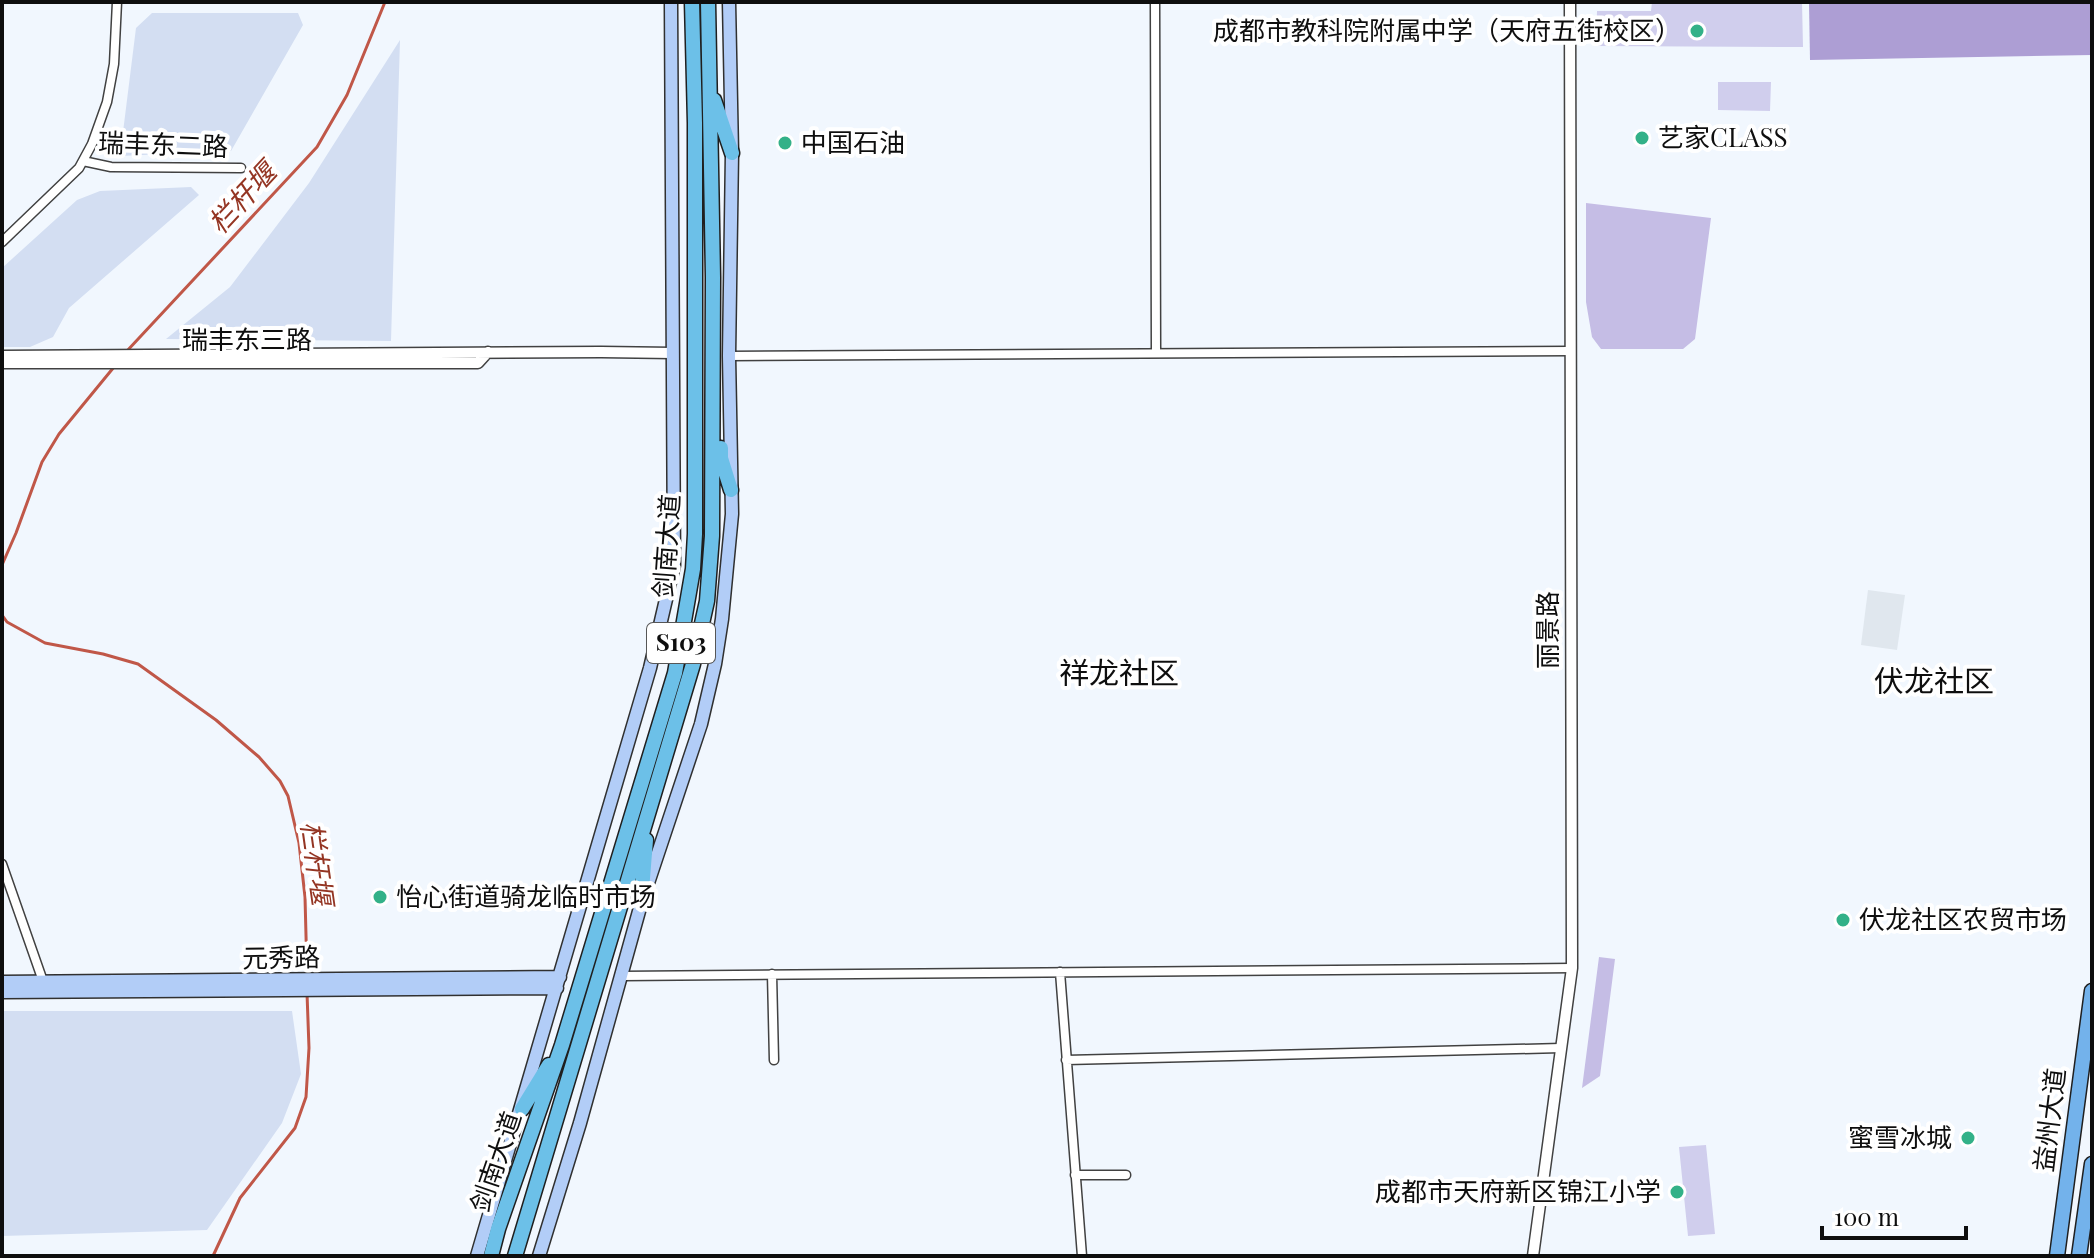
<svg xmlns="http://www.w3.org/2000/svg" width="2094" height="1258" font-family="'Playfair Display','Noto Sans SC',serif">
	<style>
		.farmland { fill: #d3def2 }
		.green { fill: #c5bde5 }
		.forest { fill: #ad9ed4 }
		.pitch { fill: #d0ceed }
		.plaza { fill: #e0e7ee }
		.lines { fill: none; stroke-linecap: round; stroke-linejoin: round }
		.stream { stroke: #c05748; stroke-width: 3 }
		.minor-casing { stroke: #414141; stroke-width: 11 }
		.tertiary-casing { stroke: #414141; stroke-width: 13 }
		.secondary-casing { stroke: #303030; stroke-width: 15 }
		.primary-casing { stroke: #1f1f1f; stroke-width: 17 }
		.trunk-casing { stroke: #1f1f1f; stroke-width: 17 }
		.minor { stroke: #fff; stroke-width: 8 }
		.tertiary { stroke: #fff; stroke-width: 10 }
		.secondary { stroke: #b2cdf7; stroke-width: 12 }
		.primary { stroke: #73b2eb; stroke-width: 14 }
		.trunk { stroke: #6cc0e8; stroke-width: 14 }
		.poi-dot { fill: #33b188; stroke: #fff; stroke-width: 3 }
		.labels { text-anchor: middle; stroke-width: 8; stroke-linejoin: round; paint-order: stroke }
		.shield { fill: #fff; stroke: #565656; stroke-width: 2 }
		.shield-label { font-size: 24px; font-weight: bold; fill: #0e0e0e }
		.poi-label { font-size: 26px; fill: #0e0e0e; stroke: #fff; text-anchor: start }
		.street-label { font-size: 26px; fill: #0e0e0e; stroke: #fff }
		.water-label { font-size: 28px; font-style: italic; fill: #943523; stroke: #fff }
		.quarter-label { font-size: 30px; fill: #0e0e0e; stroke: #fff }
	</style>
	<rect width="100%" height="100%" fill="#f1f7fe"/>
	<!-- farmland -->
	<path class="farmland" d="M152 13H298L303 25 231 151 120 156 136 28Z
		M400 40 391 341 166 339 230 287 309 183Z
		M191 187 199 195 69 308 53 337 30 347H2V268L77 200 100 191Z
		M2 1011H292L301 1074 282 1123 207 1230 2 1236Z"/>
	<!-- green -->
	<path class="green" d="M1586 203 1711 218 1695 339 1683 349H1601L1592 337 1586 302Z
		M1599 957 1615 959 1600 1076 1582 1088Z"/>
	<!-- forest -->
	<path class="forest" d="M1809 2H2092V55L1810 60Z"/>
	<!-- pitch -->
	<path class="pitch" d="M1652 2H1802L1803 47 1596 46 1597 11H1651Z
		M1718 82H1771L1770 111 1718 110Z
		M1706 1145 1715 1234 1688 1236 1679 1147Z"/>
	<!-- plaza -->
	<path class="plaza" d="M1868 590 1905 595 1897 650 1861 645Z"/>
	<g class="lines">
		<!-- stream -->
		<path class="stream" d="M126 352 317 147 347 95 385 2
			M2 565 16 533 42 462 59 434 114 367
			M2 615 7 622 45 643 103 654 138 664 216 720 259 757 280 781 288 796 299 843 305 897 307 974
			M213 1256 240 1198 295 1128 306 1097 309 1048 307 993"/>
		<defs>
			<path id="minor" d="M1155 2 1156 353
				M83 161 111 167 241 168
				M2 242 79 168 92 144 107 102 114 64 117 2
				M729 356 1571 351
				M2 864 44 984
				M1060 972 1082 1256
				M772 974 774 1060
				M622 976 1572 968
				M1066 1060 1561 1048
				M1075 1175H1126"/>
			<path id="tertiary" d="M2 356 601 352 673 353
				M2 363H478L488 352
				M1533 1256 1572 968 1570 2"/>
			<path id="secondary" d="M2 982 560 977
				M2 992 557 988
				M477 1256 650 668 674 565 671 2
				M539 1256 580 1123 641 904 701 724 715 664 722 619 732 514 729 356 732 153 729 2"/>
			<path id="primary" d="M2057 1256 2092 991
				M2079 1256 2092 1164"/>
			<path id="trunk" d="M714 100 732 153
				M721 448V458L731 490
				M641 904 646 840
				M522 1109 549 1065
				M491 1256 498 1229 562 1045 675 673 693 569 695 534V123L692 2
				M515 1256 693 664 707 601 712 536 713 277 708 2"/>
		</defs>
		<!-- minor casing -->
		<use href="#minor" class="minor-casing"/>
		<!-- tertiary casing -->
		<use href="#tertiary" class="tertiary-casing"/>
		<!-- secondary casing -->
		<use href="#secondary" class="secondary-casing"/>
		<!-- primary casing -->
		<use href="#primary" class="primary-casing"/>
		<!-- trunk casing -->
		<use href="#trunk" class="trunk-casing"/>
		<!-- minor -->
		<use href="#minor" class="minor"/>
		<!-- tertiary -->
		<use href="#tertiary" class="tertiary"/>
		<!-- secondary -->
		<use href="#secondary" class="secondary"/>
		<!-- primary -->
		<use href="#primary" class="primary"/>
		<!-- trunk -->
		<use href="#trunk" class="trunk"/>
	</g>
	<!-- markers -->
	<g class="poi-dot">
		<circle cx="1697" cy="31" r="8"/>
		<circle cx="1642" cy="138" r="8"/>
		<circle cx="785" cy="143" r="8"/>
		<circle cx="380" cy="897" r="8"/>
		<circle cx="1843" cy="920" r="8"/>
		<circle cx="1968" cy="1138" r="8"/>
		<circle cx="1677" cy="1192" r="8"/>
	</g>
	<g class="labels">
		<!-- shield labels -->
		<rect class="shield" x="647" y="623" width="68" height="40" rx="6"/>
		<g class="shield-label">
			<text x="681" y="651">S103</text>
		</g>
		<!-- poi labels -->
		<g class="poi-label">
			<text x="1681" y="40" text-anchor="end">成都市教科院附属中学（天府五街校区）</text>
			<text x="1658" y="147">艺家CLASS</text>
			<text x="801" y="152">中国石油</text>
			<text x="396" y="906">怡心街道骑龙临时市场</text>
			<text x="1859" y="929">伏龙社区农贸市场</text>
			<text x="1952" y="1147" text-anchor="end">蜜雪冰城</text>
			<text x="1661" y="1201" text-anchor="end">成都市天府新区锦江小学</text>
		</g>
		<!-- street labels -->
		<g class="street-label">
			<text transform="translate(163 145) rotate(2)" y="9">瑞丰东二路</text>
			<text x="247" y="349">瑞丰东三路</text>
			<text transform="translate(667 546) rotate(-86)" y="9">剑南大道</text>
			<text transform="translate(1548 630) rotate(-90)" y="9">丽景路</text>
			<text transform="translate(281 958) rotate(-1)" y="9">元秀路</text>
			<text transform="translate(2050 1120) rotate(-83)" y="9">益州大道</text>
			<text transform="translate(496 1162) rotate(-71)" y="9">剑南大道</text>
		</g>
		<!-- water labels -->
		<g class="water-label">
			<text transform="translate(242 198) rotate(-47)" y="10">栏杆堰</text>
			<text transform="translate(317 863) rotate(82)" y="10">栏杆堰</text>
		</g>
		<!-- quarter labels -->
		<g class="quarter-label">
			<text x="1119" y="684">祥龙社区</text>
			<text x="1934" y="692">伏龙社区</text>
		</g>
	</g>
	<!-- border -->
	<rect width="2094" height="1258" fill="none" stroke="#0e0e0e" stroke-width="8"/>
	<!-- scale -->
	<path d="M1822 1226v12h144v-12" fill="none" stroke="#0e0e0e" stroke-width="4"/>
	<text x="1834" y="1226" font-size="24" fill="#0e0e0e" stroke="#ffffff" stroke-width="6" paint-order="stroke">100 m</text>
</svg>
